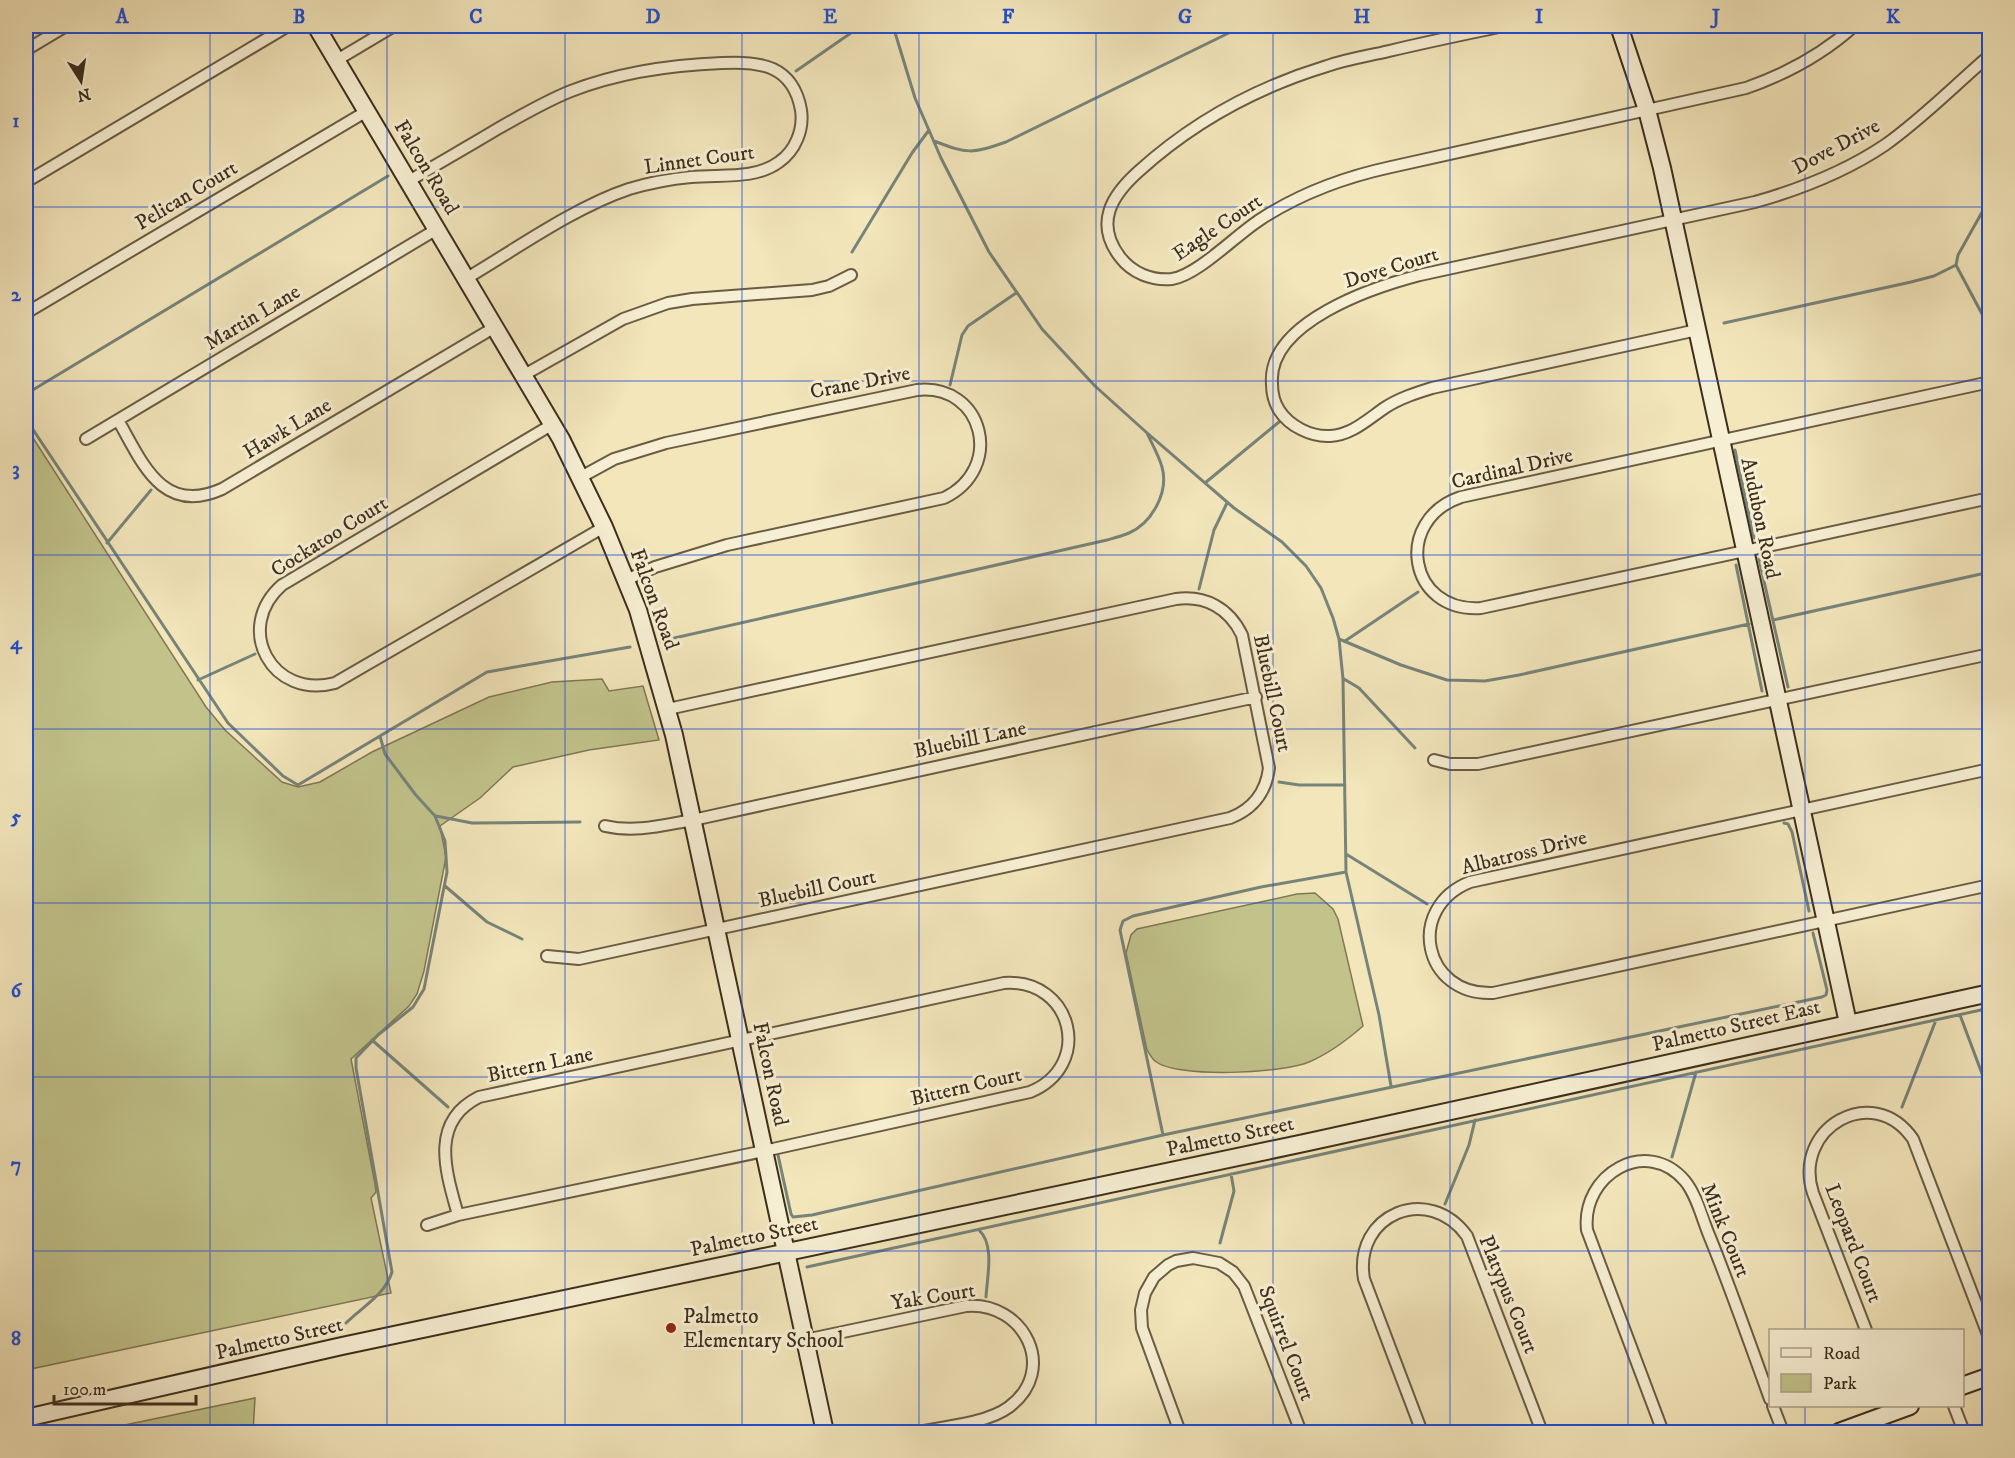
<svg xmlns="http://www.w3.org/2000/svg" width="2015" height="1458" font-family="'IM FELL DW Pica',serif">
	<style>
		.green { fill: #c2c38b; stroke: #807854; stroke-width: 1.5 }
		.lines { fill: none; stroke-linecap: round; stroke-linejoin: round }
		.stream { stroke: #77847a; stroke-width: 3 }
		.street-casing { stroke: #6a5c44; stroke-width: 14 }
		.secondary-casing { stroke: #3d2e1d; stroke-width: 20 }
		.street { stroke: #f7efd3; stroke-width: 10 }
		.secondary { stroke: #f7efd3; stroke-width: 16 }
		.grid { fill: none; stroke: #1d4ed8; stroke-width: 1.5; stroke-opacity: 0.55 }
		.poi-dot { fill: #8f2418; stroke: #f7efd3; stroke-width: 2 }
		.labels { text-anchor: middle; stroke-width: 6; stroke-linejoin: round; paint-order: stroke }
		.street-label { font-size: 21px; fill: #3d2e1d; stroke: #f7efd3 }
		.poi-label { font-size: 21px; fill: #3d2e1d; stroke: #f7efd3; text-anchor: start }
		.neatline { fill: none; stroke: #1d4ed8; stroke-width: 2 }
		.grid-label { font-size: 20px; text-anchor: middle; font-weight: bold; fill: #1d4ed8 }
	</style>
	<rect width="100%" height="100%" fill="#f3e6bb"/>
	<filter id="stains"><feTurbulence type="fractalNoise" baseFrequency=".00333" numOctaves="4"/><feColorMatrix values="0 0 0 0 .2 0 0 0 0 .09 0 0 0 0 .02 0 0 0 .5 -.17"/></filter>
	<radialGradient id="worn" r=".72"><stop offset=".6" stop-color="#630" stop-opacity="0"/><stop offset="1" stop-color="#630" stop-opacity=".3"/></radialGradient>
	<!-- green -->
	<path class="green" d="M26 427 206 707 225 730 282 782 298 787 320 782 372 752 489 697 552 682 602 679 609 691 643 686 659 740 589 750 513 767 480 798 440 826 446 857 424 971 417 994 409 1006 351 1059 375 1184 376 1192 371 1198 391 1293 26 1370Z
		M1315 893 1333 909 1338 919 1363 1026C1347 1040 1328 1054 1309 1062 1284 1073 1177 1079 1155 1061 1152 1059 1149 1053 1147 1050L1126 953 1131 935 1137 929 1297 894Z
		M255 1398 253 1432H91Z"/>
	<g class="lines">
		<!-- stream -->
		<path class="stream" d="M893 26 915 98 941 158 989 252 1042 329 1095 386 1146 432 1234 508 1282 542 1306 566 1321 588 1333 618 1339 639 1343 679 1346 872 1379 1015 1391 1086
			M796 71 861 26
			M934 141C968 154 971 154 1006 142L1243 26
			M1990 198 1958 255 1956 265 1990 329
			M852 252 912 153 929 130
			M1724 323 1911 282 1934 276 1956 265
			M950 385 962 335 968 326 1016 293
			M26 394 388 176
			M26 419 228 723 283 776 298 785 487 672 630 647
			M1735 450 1754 538
			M1205 483 1279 422
			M107 543 151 490
			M1759 559 1788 687
			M1736 565 1762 691
			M1199 589 1214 530 1227 503
			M1773 620 1990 572
			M1339 639 1401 665 1447 680 1485 681 1519 675 1749 624
			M661 641 1107 540C1114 538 1122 536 1129 533 1152 523 1169 492 1162 467 1159 456 1152 444 1147 433
			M1345 641 1418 592
			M1344 679 1359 688 1415 748
			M198 680 255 654
			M1279 782 1299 785H1345
			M436 816 472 823 580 822
			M1784 823 1788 824 1792 832 1809 911
			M1346 854 1427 904
			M445 886 487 922 522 939
			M1960 1015 1990 1095
			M372 1040 448 1107
			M1902 1107 1936 1020
			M1163 1135 1120 930 1123 921 1133 916 1261 887 1346 872
			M778 1155 791 1214 793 1217 812 1215 1163 1135 1822 997 1826 995 1827 990 1813 933
			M1672 1157 1696 1072
			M1445 1204 1469 1145 1475 1120
			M979 1230C995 1245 987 1277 986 1297
			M1220 1243 1234 1191 1231 1174
			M807 1267 1990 1008
			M346 1323C362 1307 385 1295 392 1272L356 1068V1058L378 1035 413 1007 424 989 447 872 445 841 435 816 415 794 385 754 380 736
			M369 1432 371 1430 372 1432"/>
		<defs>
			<path id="street" d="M1504 26C1465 34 1427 42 1389 51 1368 56 1347 59 1327 66 1258 87 1193 122 1139 171 1112 195 1094 223 1120 257 1132 273 1152 281 1172 279 1198 275 1237 234 1261 219 1301 193 1345 177 1391 167L1746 88C1786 74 1823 54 1854 26
				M26 50 66 26
				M337 60 394 26
				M409 181C439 163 469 146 499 128 522 115 546 101 571 91 620 72 670 65 722 63 760 61 793 65 801 110 804 130 795 151 779 162 755 180 720 174 691 177 670 179 649 183 629 189 575 207 516 249 467 278
				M26 182 288 26
				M26 313 367 111
				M1697 330 1432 388C1416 393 1400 398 1386 407 1368 419 1352 435 1330 436 1311 437 1289 426 1279 410 1274 402 1272 393 1272 384 1267 322 1374 287 1420 275L1755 202C1801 189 1845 172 1885 145 1922 119 1955 85 1990 55
				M524 375 623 319 668 303 692 299 812 290 829 286 851 275
				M1990 382 1461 497C1393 520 1408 613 1481 608L1990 498
				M118 420C142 462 162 516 222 489L495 327
				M553 424 282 585C233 628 272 700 335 683L604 527
				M86 439 437 229
				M581 477 614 459 666 443 917 390C984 383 1005 469 944 498L727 545 655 567 626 580
				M1434 760 1450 764H1478L1990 654
				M1990 769 1470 882C1405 908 1423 996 1493 993L1990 885
				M605 826C635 833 663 825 693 820L1256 697
				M547 956 579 959 1230 818C1253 809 1266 792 1269 768L1242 635C1229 608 1205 595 1176 599L668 709
				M427 1225 458 1215 764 1151 1030 1092C1094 1066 1073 978 1004 983L479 1097C429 1122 446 1172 458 1215
				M1866 1330 1813 1193C1792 1128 1873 1081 1913 1139L1990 1340
				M805 1340 966 1306C1024 1301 1059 1370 1009 1407 988 1423 944 1427 917 1432
				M1773 1406 1783 1432
				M1954 1406 1964 1432
				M1180 1432 1142 1328 1141 1310 1145 1293 1154 1277 1168 1265 1176 1261 1193 1258 1219 1263 1233 1272 1244 1286 1301 1432
				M1422 1432 1364 1279C1353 1214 1429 1183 1467 1236L1542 1432
				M1663 1432 1587 1230C1581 1174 1647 1136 1685 1181 1697 1196 1702 1218 1709 1235 1731 1289 1750 1344 1770 1399"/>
			<path id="secondary" d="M316 26 561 439 604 527 638 610 674 735 825 1432
				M1619 26 1647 110 1662 168 1848 1023
				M1962 1386 1990 1376
				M26 1418 342 1346 1304 1143 1990 993
				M1839 1432 1910 1406"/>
		</defs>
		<!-- street casing -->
		<use href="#street" class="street-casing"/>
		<!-- secondary casing -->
		<use href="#secondary" class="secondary-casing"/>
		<!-- street -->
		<use href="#street" class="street"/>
		<!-- secondary -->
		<use href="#secondary" class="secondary"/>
	</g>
	<!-- grid -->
	<path class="grid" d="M210 26V1432M387 26V1432M565 26V1432M742 26V1432M919 26V1432M1096 26V1432M1273 26V1432M1450 26V1432M1628 26V1432M1805 26V1330M26 207H1990M26 381H1990M26 555H1990M26 729H1990M26 903H1990M26 1077H1990M26 1251H1990M1805 1406V1432"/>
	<!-- markers -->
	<circle class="poi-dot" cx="671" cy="1328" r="6"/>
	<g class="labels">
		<!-- street labels -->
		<g class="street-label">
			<text transform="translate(1836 146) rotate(-28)" y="7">Dove Drive</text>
			<text transform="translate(699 159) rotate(-8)" y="7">Linnet Court</text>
			<text transform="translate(427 167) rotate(59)" y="7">Falcon Road</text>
			<text transform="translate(186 195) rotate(-31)" y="7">Pelican Court</text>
			<text transform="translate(1217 227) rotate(-34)" y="7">Eagle Court</text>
			<text transform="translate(1391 267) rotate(-17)" y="7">Dove Court</text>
			<text transform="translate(252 317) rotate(-31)" y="7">Martin Lane</text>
			<text transform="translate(860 382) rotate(-11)" y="7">Crane Drive</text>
			<text transform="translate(287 428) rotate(-31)" y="7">Hawk Lane</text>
			<text transform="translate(1512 468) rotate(-13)" y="7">Cardinal Drive</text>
			<text transform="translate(1761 518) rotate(78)" y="7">Audubon Road</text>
			<text transform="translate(329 536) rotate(-32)" y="7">Cockatoo Court</text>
			<text transform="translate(655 599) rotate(70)" y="7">Falcon Road</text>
			<text transform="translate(1273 693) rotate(78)" y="7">Bluebill Court</text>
			<text transform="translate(970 739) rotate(-12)" y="7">Bluebill Lane</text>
			<text transform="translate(1524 852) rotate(-14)" y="7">Albatross Drive</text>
			<text transform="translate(817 888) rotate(-12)" y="7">Bluebill Court</text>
			<text transform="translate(1736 1025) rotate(-13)" y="7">Palmetto Street East</text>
			<text transform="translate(540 1064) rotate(-12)" y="7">Bittern Lane</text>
			<text transform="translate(771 1074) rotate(78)" y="7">Falcon Road</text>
			<text transform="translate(966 1086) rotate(-13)" y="7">Bittern Court</text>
			<text transform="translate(1230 1136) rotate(-12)" y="7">Palmetto Street</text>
			<text transform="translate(1726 1230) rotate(68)" y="7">Mink Court</text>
			<text transform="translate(754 1236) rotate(-12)" y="7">Palmetto Street</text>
			<text transform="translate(1854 1243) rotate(69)" y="7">Leopard Court</text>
			<text transform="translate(1509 1294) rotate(68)" y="7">Platypus Court</text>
			<text transform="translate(933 1296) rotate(-9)" y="7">Yak Court</text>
			<text transform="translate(279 1338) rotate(-13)" y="7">Palmetto Street</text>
			<text transform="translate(1287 1343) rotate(69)" y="7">Squirrel Court</text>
		</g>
		<!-- poi labels -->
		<g class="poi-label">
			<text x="683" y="1323">Palmetto<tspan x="683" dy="24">Elementary School</tspan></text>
		</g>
	</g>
	<!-- margin -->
	<rect width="2015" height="1458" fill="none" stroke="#f3e6bb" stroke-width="66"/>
	<!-- legend -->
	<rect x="1769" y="1329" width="195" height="78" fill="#f7efd3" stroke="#ada28a" stroke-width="1.5"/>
	<rect x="1781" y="1348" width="30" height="9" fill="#f7efd3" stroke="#ada28a" stroke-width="1.5"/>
	<text x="1823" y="1359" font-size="18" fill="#3d2e1d">Road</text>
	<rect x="1781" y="1374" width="30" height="18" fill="#c2c38b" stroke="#ada28a" stroke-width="1.5"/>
	<text x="1823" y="1389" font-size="18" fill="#3d2e1d">Park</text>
	<!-- north arrow -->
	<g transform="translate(81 81) rotate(168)" stroke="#f7efd3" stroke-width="4.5" paint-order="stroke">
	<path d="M0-4.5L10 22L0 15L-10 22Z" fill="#3d2e1d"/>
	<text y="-9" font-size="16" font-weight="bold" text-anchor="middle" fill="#3d2e1d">N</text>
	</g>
	<!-- scale -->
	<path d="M54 1395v9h142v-9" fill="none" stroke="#3d2e1d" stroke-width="3"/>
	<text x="63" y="1395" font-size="18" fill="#3d2e1d" stroke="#f7efd3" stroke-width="4.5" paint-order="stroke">100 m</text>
	<rect x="33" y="33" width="1949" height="1392" class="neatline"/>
	<g class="grid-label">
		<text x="122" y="23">A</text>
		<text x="299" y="23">B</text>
		<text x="476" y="23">C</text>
		<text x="653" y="23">D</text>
		<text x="830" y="23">E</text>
		<text x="1008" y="23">F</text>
		<text x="1185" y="23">G</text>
		<text x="1362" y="23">H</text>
		<text x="1539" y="23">I</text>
		<text x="1716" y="23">J</text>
		<text x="1893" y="23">K</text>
		<text x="16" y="127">1</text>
		<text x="16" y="301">2</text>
		<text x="16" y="475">3</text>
		<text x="16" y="649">4</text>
		<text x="16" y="823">5</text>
		<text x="16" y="997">6</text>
		<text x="16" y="1171">7</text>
		<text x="16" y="1345">8</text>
	</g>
	<rect width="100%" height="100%" filter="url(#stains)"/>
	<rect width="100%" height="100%" fill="url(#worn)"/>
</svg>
